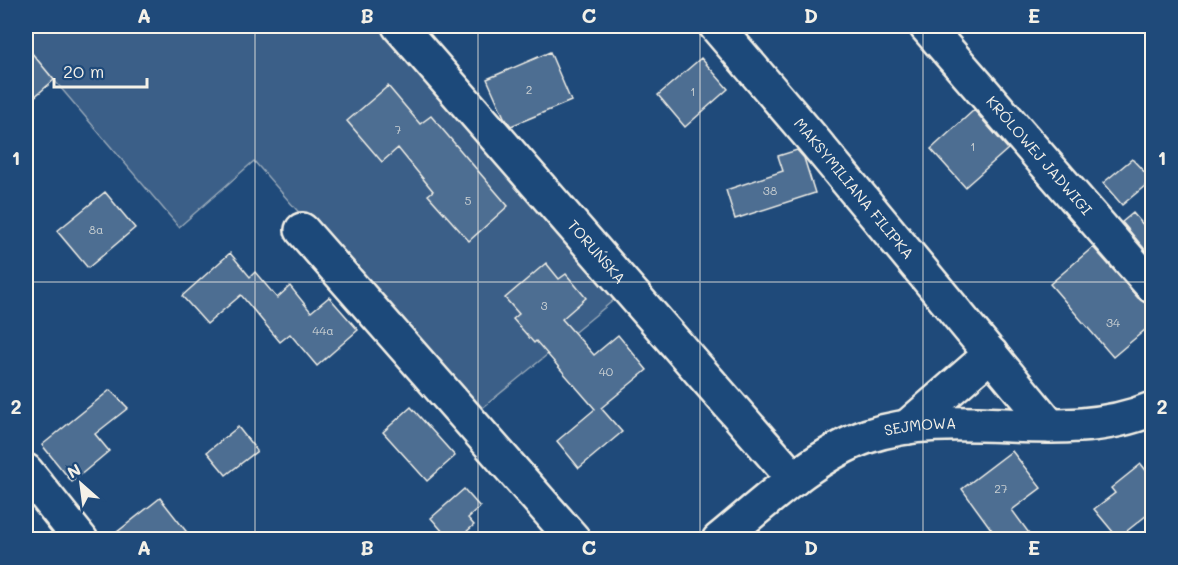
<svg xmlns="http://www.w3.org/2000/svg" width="1178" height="565" font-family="Mali,sans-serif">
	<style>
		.green { fill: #3a5f88; stroke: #97a8b8; stroke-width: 1.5 }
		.building { fill: #4d6e92; stroke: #f4f1e8; stroke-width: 1.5 }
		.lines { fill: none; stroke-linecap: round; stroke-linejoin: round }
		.minor-casing { stroke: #f4f1e8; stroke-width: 38 }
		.minor { stroke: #1f4a7a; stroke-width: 33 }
		.grid { fill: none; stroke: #f4f1e8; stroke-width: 1.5; stroke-opacity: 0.55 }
		.labels { text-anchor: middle; stroke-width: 4.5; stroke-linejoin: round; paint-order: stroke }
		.number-label { font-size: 12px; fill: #cad0d2 }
		.street-label { font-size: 15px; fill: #f4f1e8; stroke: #1f4a7a }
		.neatline { fill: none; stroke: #f4f1e8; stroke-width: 2 }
		.grid-label { font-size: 20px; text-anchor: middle; font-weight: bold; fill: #f4f1e8 }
	</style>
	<rect width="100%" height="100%" fill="#1f4a7a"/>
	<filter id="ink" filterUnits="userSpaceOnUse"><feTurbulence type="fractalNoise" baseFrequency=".0167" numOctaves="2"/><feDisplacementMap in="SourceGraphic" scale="12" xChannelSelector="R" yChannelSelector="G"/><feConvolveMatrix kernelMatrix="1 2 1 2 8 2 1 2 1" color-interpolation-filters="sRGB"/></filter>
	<g filter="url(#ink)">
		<!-- green -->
		<path class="green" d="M26 26H377L615 299 475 414 254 161 179 227 26 47Z"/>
		<!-- building -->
		<path class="building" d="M26 46 54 80 26 104Z
			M550 52 571 101 511 126 504 117 487 79Z
			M701 58 728 89 685 127 658 95Z
			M388 86 420 124 431 116 508 206 469 241 428 195 433 191 398 148 382 162 347 121Z
			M974 110 1008 149 965 187 931 149Z
			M797 150 804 158 815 193 735 219 726 190 783 171 778 156Z
			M1132 159 1152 180 1122 205 1103 183Z
			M105 192 135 228 88 268 57 231Z
			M1133 213 1152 235V258L1122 222Z
			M1093 247 1138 298 1152 304V324L1113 357 1050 284Z
			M230 253 250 277 255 272 277 298 290 286 311 312 329 297 358 330 317 366 290 334 280 342 241 295 207 324 182 296Z
			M546 263 559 279 566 274 586 298 562 319 594 355 618 335 647 370 601 408 622 432 579 468 557 441 595 409 536 341 534 343 513 319 519 314 505 298Z
			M110 390 128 408 95 434 109 451 72 482 42 445Z
			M411 407 455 456 427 481 383 432Z
			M238 427 257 451 226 475 207 452Z
			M1012 451 1041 488 1012 510 1034 540H999L962 489Z
			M1141 464 1152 478V511L1118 538 1094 509 1115 493 1111 488Z
			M464 489 480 507 468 518 474 525 457 540H450L431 518Z
			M160 498 193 540H107Z"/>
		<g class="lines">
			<defs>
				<g id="minor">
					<path id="s1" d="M399 26 794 479"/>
					<path id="s2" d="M716 26 810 136 1050 426"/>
					<path id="s3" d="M926 26 1152 286"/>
					<path d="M302 230 574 540"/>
					<path d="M907 427 991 354"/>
					<path d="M26 471 81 540"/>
					<path id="s4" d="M719 540C763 504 814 455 868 436 960 405 1062 447 1152 409"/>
				</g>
			</defs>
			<!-- minor casing -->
			<use href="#minor" class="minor-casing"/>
			<!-- minor -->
			<use href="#minor" class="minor"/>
		</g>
	</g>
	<!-- grid -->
	<path class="grid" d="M255 26V540M478 26V540M700 26V540M923 26V540M26 282H1152"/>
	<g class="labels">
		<!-- number labels -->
		<g class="number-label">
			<text x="529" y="94">2</text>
			<text x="693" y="96">1</text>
			<text x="398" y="134">7</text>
			<text x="973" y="151">1</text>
			<text x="770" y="195">38</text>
			<text x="468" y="205">5</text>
			<text x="96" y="234">8a</text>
			<text x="544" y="310">3</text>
			<text x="1113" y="327">34</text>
			<text x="323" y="335">44a</text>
			<text x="606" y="376">40</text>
			<text x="1001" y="493">27</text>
		</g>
		<!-- street labels -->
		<g class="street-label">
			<text dy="5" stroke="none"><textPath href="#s3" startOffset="172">KRÓLOWEJ JADWIGI</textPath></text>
			<text dy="5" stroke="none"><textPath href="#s2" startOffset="213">MAKSYMILIANA FILIPKA</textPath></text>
			<text dy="5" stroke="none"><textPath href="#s1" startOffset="300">TORUŃSKA</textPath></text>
			<text dy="5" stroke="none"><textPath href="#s4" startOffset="236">SEJMOWA</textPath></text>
		</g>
	</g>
	<!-- margin -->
	<rect width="1178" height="565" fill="none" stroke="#1f4a7a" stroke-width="66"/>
	<!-- north arrow -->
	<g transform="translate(81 484) rotate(332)" stroke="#1f4a7a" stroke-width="4.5" paint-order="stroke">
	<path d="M0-4.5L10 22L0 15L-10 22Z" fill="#f4f1e8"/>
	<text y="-9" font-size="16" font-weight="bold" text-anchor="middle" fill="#f4f1e8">N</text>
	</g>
	<!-- scale -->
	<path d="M54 78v9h93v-9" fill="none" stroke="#f4f1e8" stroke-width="3"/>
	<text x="63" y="78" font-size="18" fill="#f4f1e8" stroke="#1f4a7a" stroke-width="4.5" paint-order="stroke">20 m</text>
	<rect x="33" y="33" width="1112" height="499" class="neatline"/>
	<g class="grid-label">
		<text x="144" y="23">A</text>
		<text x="367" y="23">B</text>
		<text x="589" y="23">C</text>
		<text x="811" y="23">D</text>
		<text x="1034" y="23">E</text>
		<text x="16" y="165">1</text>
		<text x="1162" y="165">1</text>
		<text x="16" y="414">2</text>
		<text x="1162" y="414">2</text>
		<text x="144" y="555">A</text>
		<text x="367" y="555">B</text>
		<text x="589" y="555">C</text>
		<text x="811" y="555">D</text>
		<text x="1034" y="555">E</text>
	</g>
</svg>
